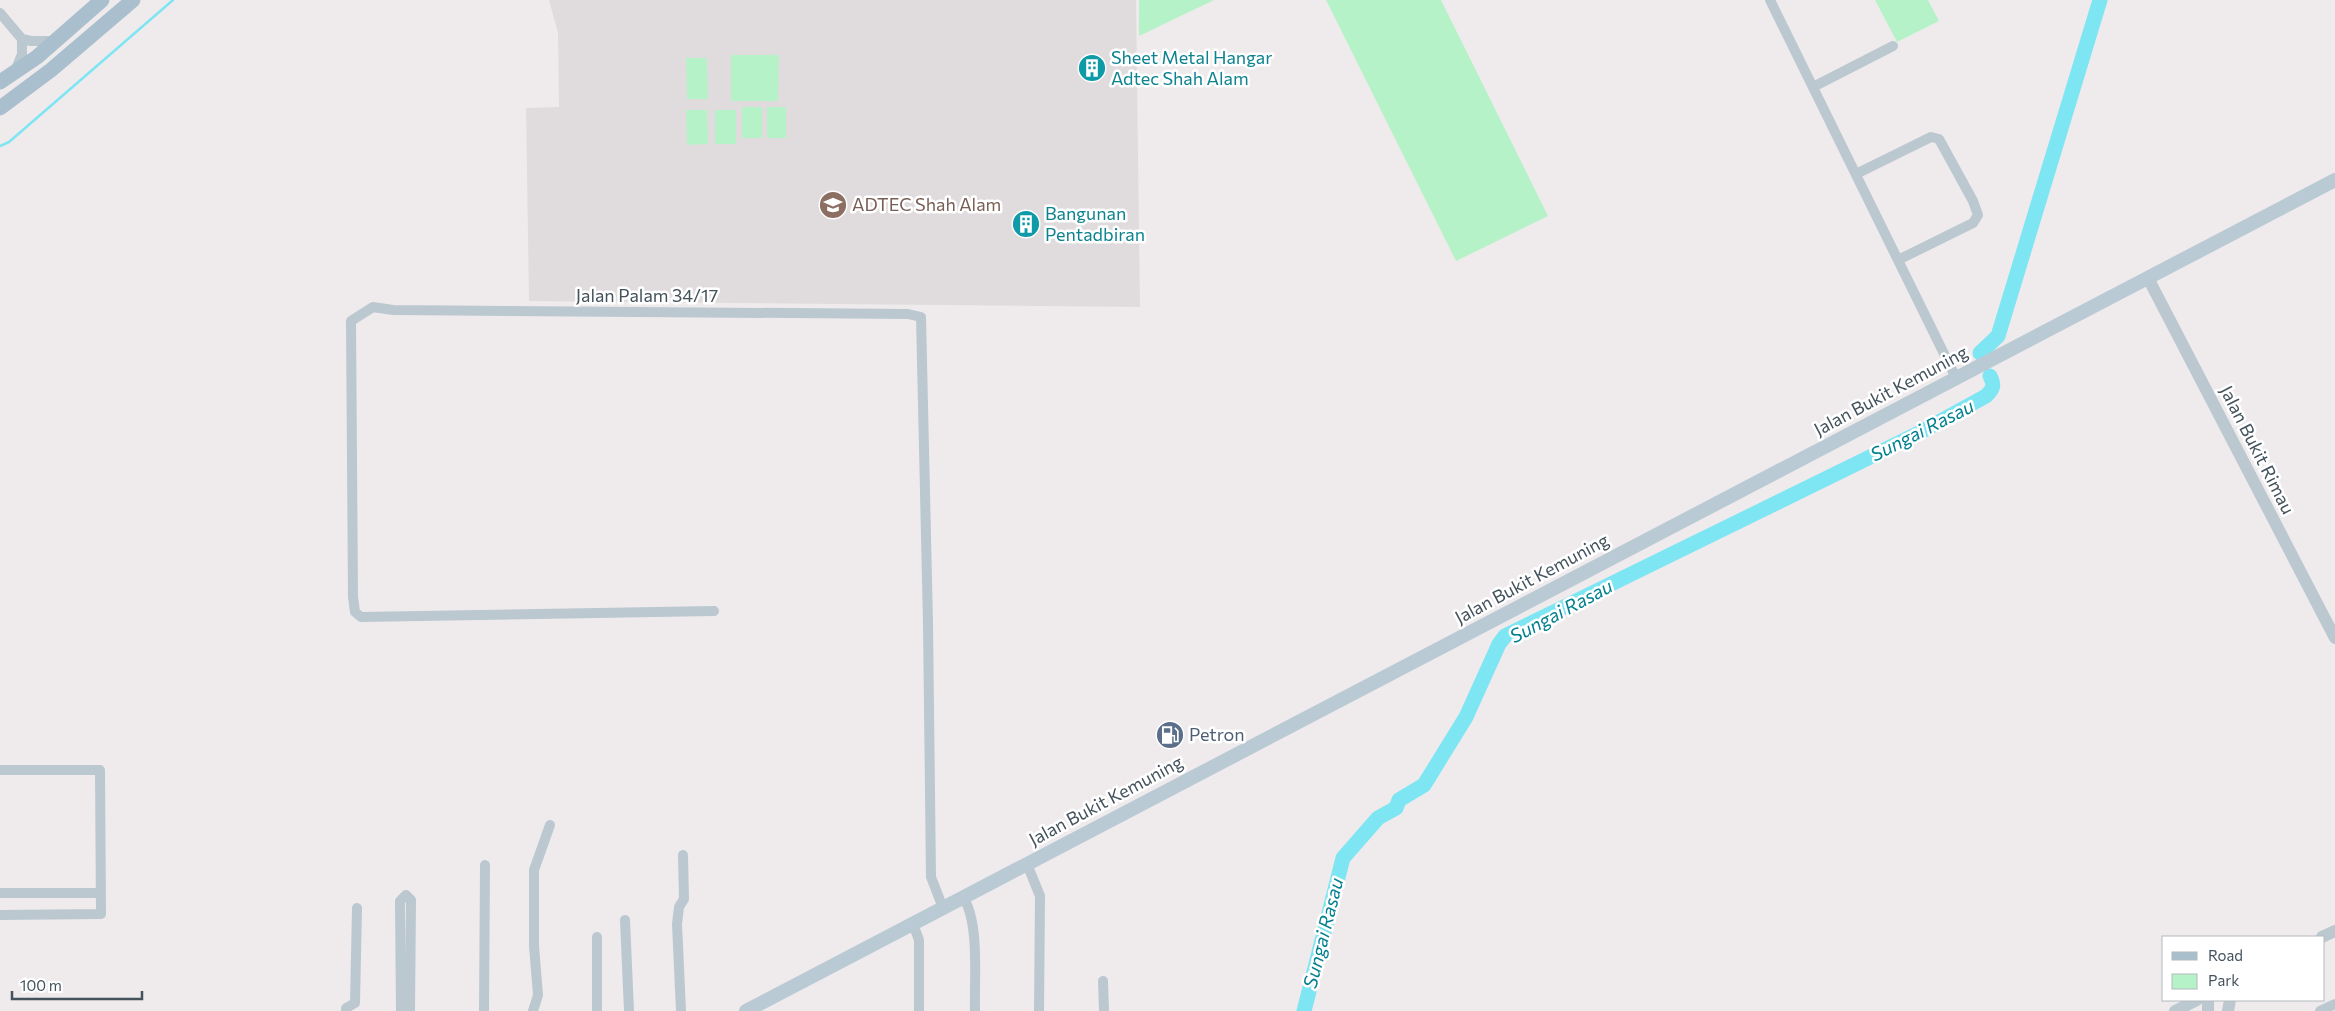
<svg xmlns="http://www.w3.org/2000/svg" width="2335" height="1011" font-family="Commissioner,sans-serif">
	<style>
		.education { fill: #e0dcde }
		.green { fill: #b5f2c7 }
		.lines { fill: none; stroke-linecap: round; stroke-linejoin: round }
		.stream { stroke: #7ee5f3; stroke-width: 2.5 }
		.river { stroke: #7ee5f3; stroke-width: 15 }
		.minor { stroke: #bbc8d0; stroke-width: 10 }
		.tertiary { stroke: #bbc8d0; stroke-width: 12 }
		.secondary { stroke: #bacad5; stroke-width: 14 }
		.primary { stroke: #a9bfce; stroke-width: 15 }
		.labels { text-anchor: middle; stroke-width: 5; stroke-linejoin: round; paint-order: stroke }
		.culture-label { font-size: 18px; fill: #0d838f; stroke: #fff; text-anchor: start }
		.education-label { font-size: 18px; fill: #785e54; stroke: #fff; text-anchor: start }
		.street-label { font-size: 18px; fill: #43525b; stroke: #fff }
		.service-label { font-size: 18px; fill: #4e5e75; stroke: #fff; text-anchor: start }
		.water-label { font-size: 19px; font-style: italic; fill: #038090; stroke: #fff }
	</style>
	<rect width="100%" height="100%" fill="#efebec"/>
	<!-- education -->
	<path class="education" d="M549 0H1136L1140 307 529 301 526 108 559 107 558 33Z"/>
	<!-- green -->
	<path class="green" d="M1139 0H1214L1139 36Z
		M1326 0H1441L1548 216 1456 261Z
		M1875 0H1928L1939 21 1897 42Z
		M731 55H779L778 101H731Z
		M686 58H707L708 99H687Z
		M742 107H762V138H742Z
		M767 107H786V138H767Z
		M686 110H707L708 144 687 145Z
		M715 110H736V144H715Z"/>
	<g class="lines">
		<!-- stream -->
		<path class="stream" d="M0 146 9 142 173 0"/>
		<!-- river -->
		<path class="river" d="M1980 353 1998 336 2100 0
			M1304 1011 1343 858 1378 818 1396 808 1399 800 1424 785 1466 717 1499 644 1505 636 1917 434 1986 396C1993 389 1995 386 1990 376"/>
		<!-- minor -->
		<path class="minor" d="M1770 0 1956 378
			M0 13 22 39
			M22 39 31 41H55
			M16 69 22 54V39
			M1813 87 1893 46
			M1856 174 1931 137 1939 139 1973 201 1978 215 1973 223 1898 260
			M714 611 361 617 355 612 353 597 351 321 373 307 393 310 908 314 921 317 928 623 931 877 943 908
			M0 770H100L101 914 0 915
			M1027 864 1040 896 1039 1011
			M0 893H101
			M963 897C980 923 974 980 975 1011
			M625 920 629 1011
			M913 924 919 940V1011
			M1103 981 1104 1011
			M346 1011V1008L355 1003 357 908
			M401 1011 400 901 406 895 411 900 410 1011
			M484 1011 485 865
			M533 1011 538 995 534 946V870L550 825
			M597 1011V937
			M681 1011 677 924 679 907 684 899 683 855
			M2320 1011 2335 1004"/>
		<!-- tertiary -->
		<path class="tertiary" d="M2148 278 2335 638
			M2322 937 2335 931
			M2208 1000V1011
			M2175 1011 2197 1000
			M2228 1011 2230 1000"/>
		<!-- secondary -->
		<path class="secondary" d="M746 1011 2335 180"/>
		<!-- primary -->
		<path class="primary" d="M0 82 37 57 102 0
			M0 108 51 70 133 0"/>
	</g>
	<!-- icons -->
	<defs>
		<symbol id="building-disc" viewBox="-11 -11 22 22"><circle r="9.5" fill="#0f9aa8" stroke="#fff"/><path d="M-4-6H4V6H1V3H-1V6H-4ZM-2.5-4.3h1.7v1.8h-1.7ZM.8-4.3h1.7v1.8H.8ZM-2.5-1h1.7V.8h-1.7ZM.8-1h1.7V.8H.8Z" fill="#fff"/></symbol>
		<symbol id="school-disc" viewBox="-11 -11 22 22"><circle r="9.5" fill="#8d6e63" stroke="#fff"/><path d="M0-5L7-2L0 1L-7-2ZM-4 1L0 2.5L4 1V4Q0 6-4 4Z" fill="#fff"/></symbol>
		<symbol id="fuel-disc" viewBox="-11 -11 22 22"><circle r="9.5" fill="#5c6f8a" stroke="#fff"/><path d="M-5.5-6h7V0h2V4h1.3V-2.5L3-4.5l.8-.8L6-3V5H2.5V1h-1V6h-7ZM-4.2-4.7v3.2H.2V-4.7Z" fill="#fff"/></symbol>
	</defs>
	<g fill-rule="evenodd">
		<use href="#building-disc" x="1076" y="52" width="32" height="32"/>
		<use href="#school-disc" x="817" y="189" width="32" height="32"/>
		<use href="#building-disc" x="1010" y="208" width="32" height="32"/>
		<use href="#fuel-disc" x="1154" y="719" width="32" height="32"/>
	</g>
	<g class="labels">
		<!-- culture labels -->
		<g class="culture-label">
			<text x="1111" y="64">Sheet Metal Hangar<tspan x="1111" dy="21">Adtec Shah Alam</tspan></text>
			<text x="1045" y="220">Bangunan<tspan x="1045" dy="21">Pentadbiran</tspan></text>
		</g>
		<!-- education labels -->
		<g class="education-label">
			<text x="852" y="211">ADTEC Shah Alam</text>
		</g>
		<!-- street labels -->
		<g class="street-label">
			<text x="647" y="302">Jalan Palam 34/17</text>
			<text transform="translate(1891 391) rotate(-28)" y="6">Jalan Bukit Kemuning</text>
			<text transform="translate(2257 450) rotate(63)" y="6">Jalan Bukit Rimau</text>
			<text transform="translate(1532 579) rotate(-28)" y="6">Jalan Bukit Kemuning</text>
			<text transform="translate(1106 801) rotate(-28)" y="6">Jalan Bukit Kemuning</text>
		</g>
		<!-- service labels -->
		<g class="service-label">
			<text x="1189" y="741">Petron</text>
		</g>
		<!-- water labels -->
		<g class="water-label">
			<text transform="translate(1922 430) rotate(-27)" y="7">Sungai Rasau</text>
			<text transform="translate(1561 611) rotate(-28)" y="7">Sungai Rasau</text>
			<text transform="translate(1323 933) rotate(-76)" y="7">Sungai Rasau</text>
		</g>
	</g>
	<!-- legend -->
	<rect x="2162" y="936" width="162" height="65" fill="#ffffff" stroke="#b4babd"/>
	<rect x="2172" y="952" width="25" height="8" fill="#a9bfce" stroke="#b4babd"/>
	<text x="2208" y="961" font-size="15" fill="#43525b">Road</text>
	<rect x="2172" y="974" width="25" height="15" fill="#b5f2c7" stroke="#b4babd"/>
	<text x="2208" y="986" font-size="15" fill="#43525b">Park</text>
	<!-- scale -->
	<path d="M12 991v8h130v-8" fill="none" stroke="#43525b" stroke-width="2.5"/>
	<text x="20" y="991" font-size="15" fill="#43525b" stroke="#ffffff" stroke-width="4" paint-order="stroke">100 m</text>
</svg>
